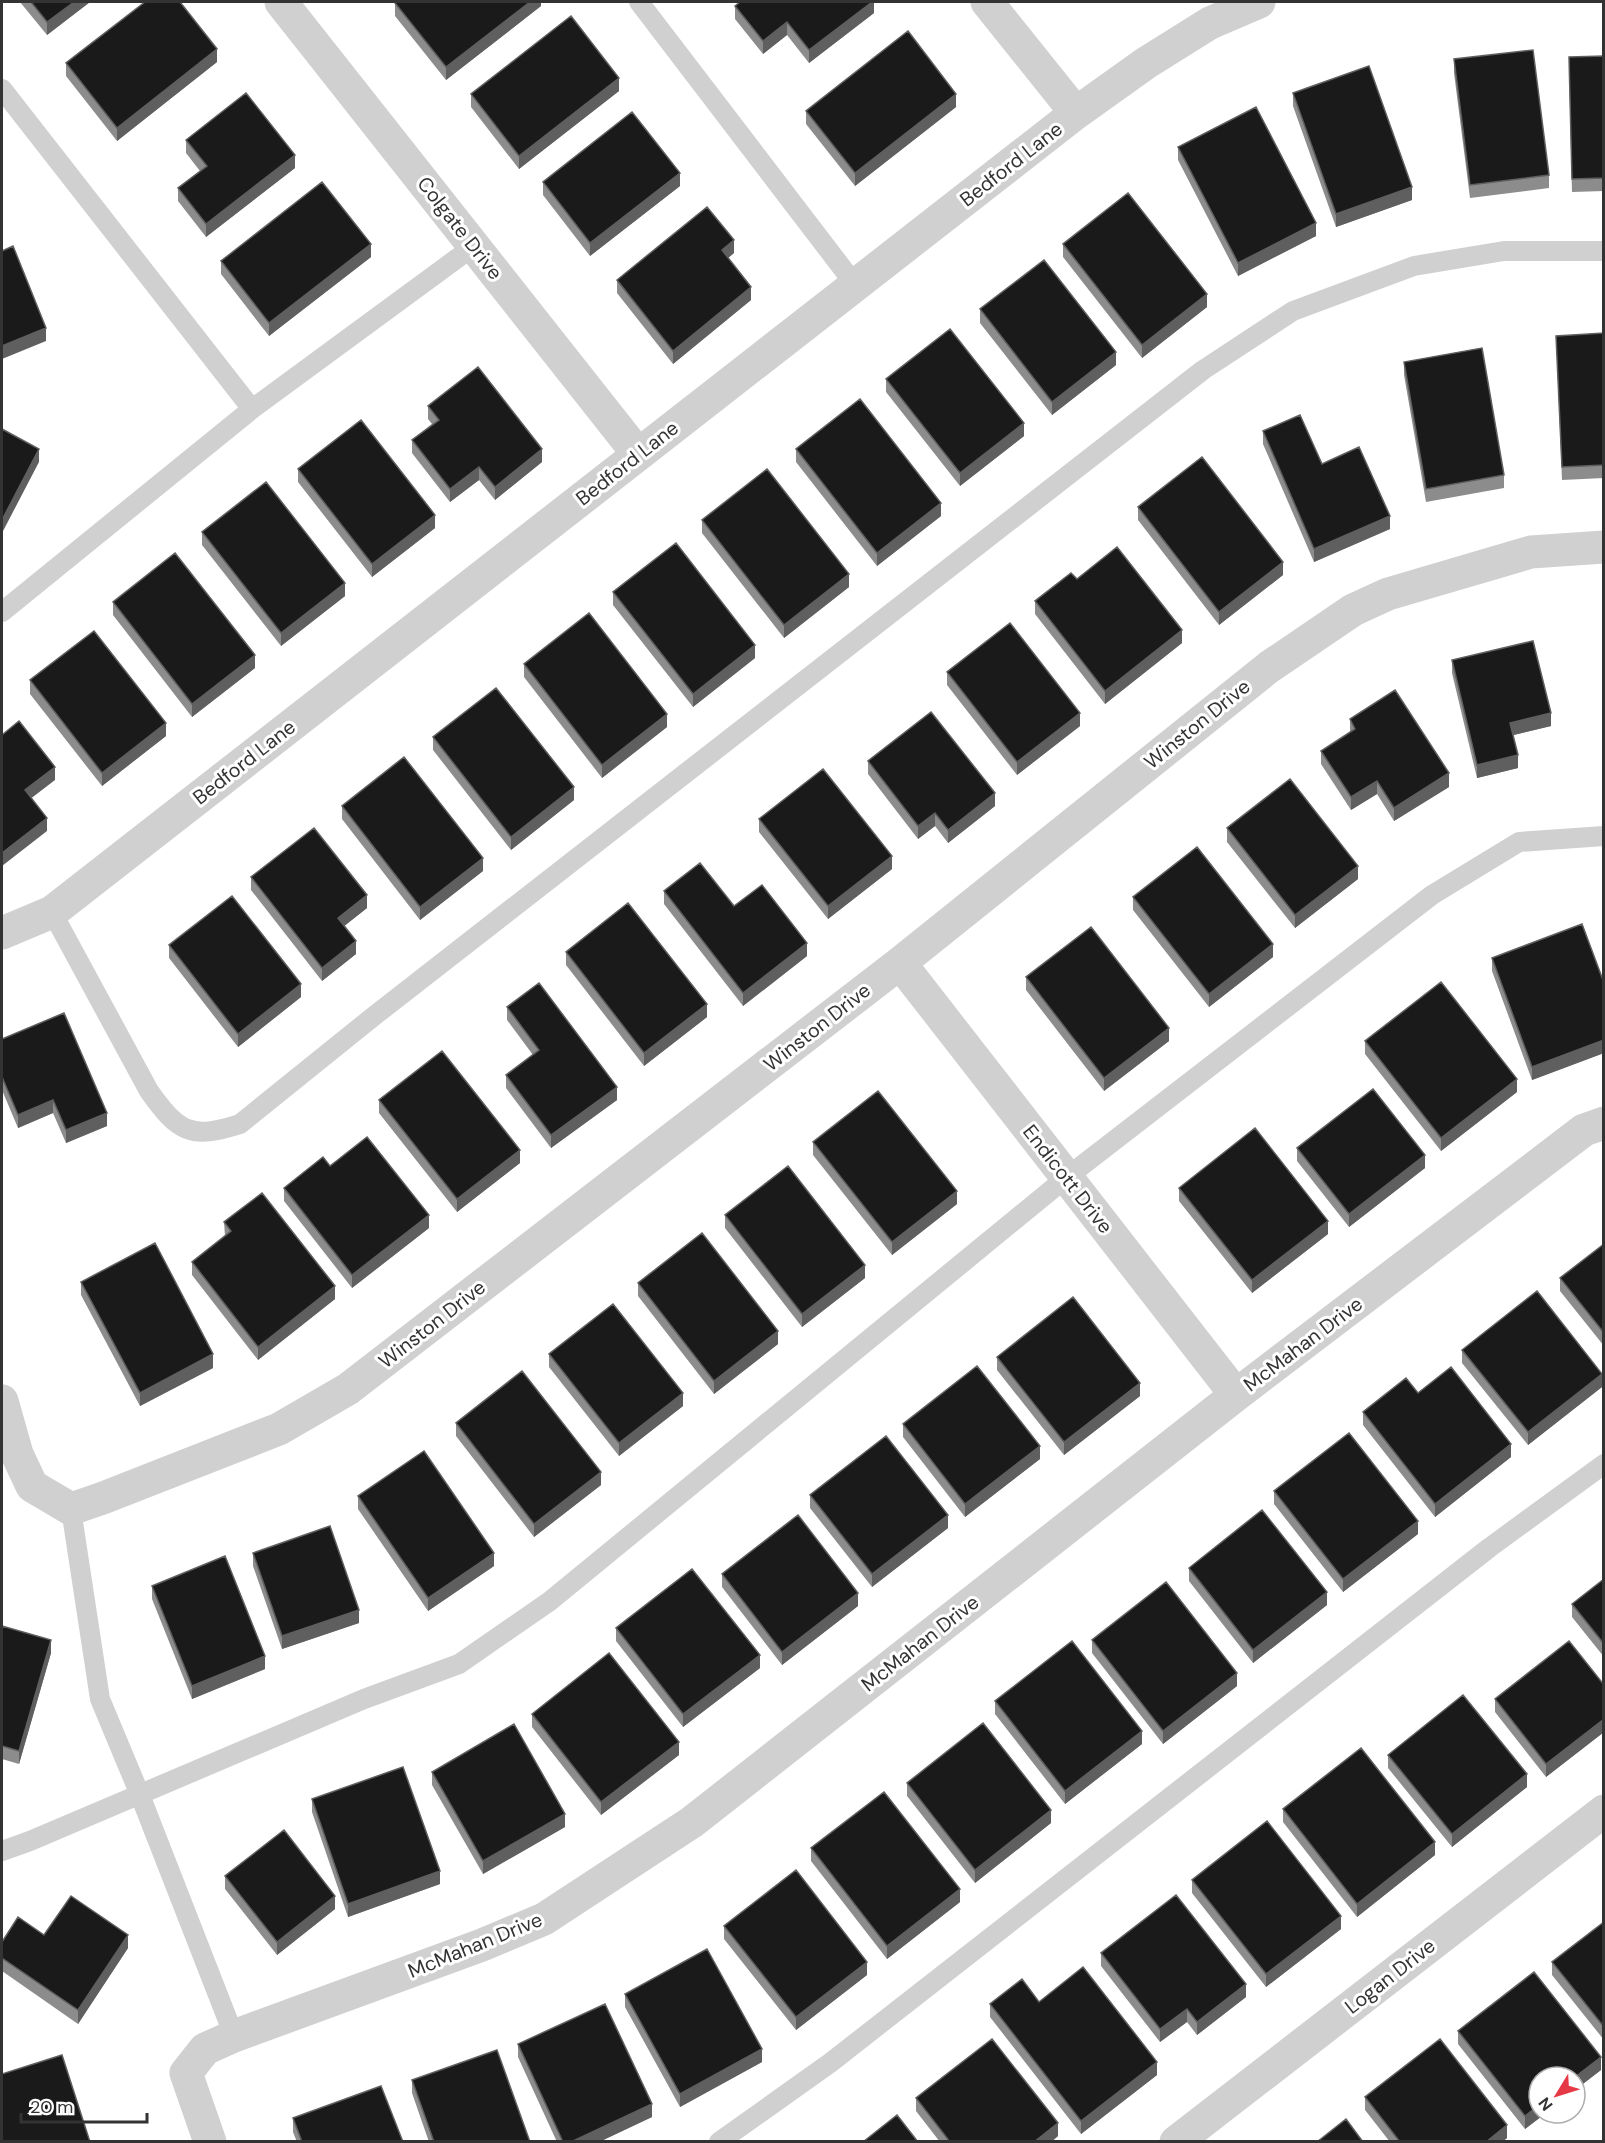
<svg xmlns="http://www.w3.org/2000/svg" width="1605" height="2143" font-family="'DM Sans',sans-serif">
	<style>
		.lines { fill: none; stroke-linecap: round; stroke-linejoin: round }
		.service { stroke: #d0d0d0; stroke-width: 20 }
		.minor { stroke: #d0d0d0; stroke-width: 33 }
		.wall { fill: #8c8c8c }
		.shaded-wall { fill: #5f5f5f }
		.building { fill: #1a1a1a; stroke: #5f5f5f; stroke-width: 1.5 }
		.labels { text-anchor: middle; stroke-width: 6; stroke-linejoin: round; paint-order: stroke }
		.street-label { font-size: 20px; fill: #333; stroke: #fff }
	</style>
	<rect width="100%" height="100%" fill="#fff"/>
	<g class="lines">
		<!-- service -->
		<path class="service" d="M639 2 856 286
			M2 89 252 409
			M2 612 252 409 474 246
			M52 912 149 1091C178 1132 191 1140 240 1124L374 1016 1203 370 1293 311 1414 266 1504 251H1604
			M71 1509 100 1699 140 1795 234 2036
			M2 1851 30 1841 364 1699 459 1664 550 1601 1067 1177 1432 895 1519 842 1604 836
			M719 2142 830 2063 1489 1548 1604 1464"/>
		<!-- minor -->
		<path class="minor" d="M281 2 638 454
			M987 2 1076 113
			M2 933 52 912 1076 113 1146 63 1210 23 1259 2
			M900 963 1236 1395
			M2 1401 17 1454 32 1486 71 1509 103 1498 279 1429 348 1389 900 963 1269 667 1353 610 1388 594 1531 552 1604 547
			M210 2142 186 2073 205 2049 234 2036 482 1945 544 1919 692 1822 1236 1395 1584 1130 1604 1123
			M1176 2142 1604 1811"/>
	</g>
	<!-- wall -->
	<path class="wall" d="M20 2H90L47 35Z
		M541 2V6L446 80 395 16V3Z
		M874 2V13L809 63 787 35 763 54 735 19V6Z
		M1604 56V191L1572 192 1569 70Z
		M1454 59 1549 175V188L1470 198 1454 73Z
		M217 62 117 141 66 76V63Z
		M619 91 519 169 471 107V94Z
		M1293 93 1412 200 1336 227 1293 106Z
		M956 107 855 186 806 124V111Z
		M186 140 295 168 206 237 178 201V188L200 171 186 153Z
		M1178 147 1316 236 1238 276 1178 160Z
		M543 182 680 186 590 256 543 195Z
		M1063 244 1207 307 1142 358 1063 257Z
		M734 253 728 258 751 300 673 364 617 293V280Z
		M371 257 269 336 221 274V261Z
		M980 309 1116 365 1052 415 980 323Z
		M1604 333V478L1562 480 1556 336Z
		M1404 362 1504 475V488L1426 502 1404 375Z
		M886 379 1024 436 960 486 886 392Z
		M428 406 542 462 495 500 479 480 450 502 412 453V440L432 424 428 419Z
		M1263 431 1390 529 1314 562 1263 444Z
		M796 449 941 516 877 566 796 462Z
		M298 469 435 528 372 577 298 482Z
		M1138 507 1283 575 1219 625 1138 520Z
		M702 520 849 587 784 638 702 533Z
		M202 532 345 596 281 646 202 545Z
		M1077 579 1182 643 1105 704 1035 614V601Z
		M613 592 755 658 693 707 613 605Z
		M113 602 255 668 192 717 113 615Z
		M1452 660 1551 726 1513 735 1518 768 1477 778 1452 673Z
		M524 664 667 727 602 778 524 677Z
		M947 672 1080 726 1017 775 947 685Z
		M30 680 166 736 102 786 30 694Z
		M1350 719 1449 787 1394 821 1377 794 1351 810 1321 764V751L1350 733Z
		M433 737 574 800 511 850 433 750Z
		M868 761 995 806 948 843 935 826 918 839 868 774Z
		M342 806 483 871 420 920 342 819Z
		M759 819 892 869 828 919 759 832Z
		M1227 828 1358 879 1295 928 1227 842Z
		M251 877 367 908 344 926 356 954 322 981 251 890Z
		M664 891 734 906 807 956 743 1006 664 904Z
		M1133 897 1273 957 1209 1007 1133 910Z
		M169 945 301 997 238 1047 169 958Z
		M566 952 707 1017 644 1066 566 965Z
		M1492 958 1604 983V1053L1532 1080 1492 971Z
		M1026 977 1169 1041 1104 1091 1026 990Z
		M507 1007 617 1100 551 1148 506 1088V1075L533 1055 507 1020Z
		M2 1039 107 1126 66 1143 53 1113 18 1128 2 1090Z
		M1365 1041 1517 1092 1441 1151 1365 1054Z
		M379 1100 520 1163 457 1212 379 1113Z
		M813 1142 957 1204 892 1255 813 1155Z
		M1297 1148 1425 1168 1349 1227 1297 1161Z
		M330 1166 429 1228 352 1288 284 1201V1188Z
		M1179 1188 1328 1234 1252 1293 1179 1201Z
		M725 1215 865 1278 802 1327 725 1228Z
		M224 1222 335 1299 258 1360 192 1275V1262L225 1236Z
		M1604 1244V1346L1560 1291V1278Z
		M81 1282 213 1368 140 1406 81 1295Z
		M638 1283 778 1344 714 1394 638 1296Z
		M1462 1350 1602 1387 1528 1445 1462 1363Z
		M549 1354 683 1406 619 1456 549 1367Z
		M997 1357 1140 1396 1064 1455 997 1370Z
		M1418 1393 1511 1457 1435 1517 1363 1425V1412Z
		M456 1423 601 1485 534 1537 456 1436Z
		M903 1424 1040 1459 965 1517 903 1437Z
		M1274 1491 1418 1534 1343 1592 1274 1504Z
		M810 1495 948 1528 872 1587 810 1508Z
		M358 1496 494 1566 428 1611 358 1509Z
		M253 1553 359 1623 282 1649 253 1566Z
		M1189 1568 1327 1605 1253 1663 1189 1581Z
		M722 1574 858 1606 782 1665 722 1587Z
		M1604 1579V1657L1572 1617V1604Z
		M152 1586 265 1669 192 1699 152 1599Z
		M2 1626 51 1653 19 1764 2 1759Z
		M616 1628 760 1668 683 1727 616 1641Z
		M1092 1640 1237 1686 1163 1744 1092 1653Z
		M1604 1685V1732L1546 1777 1495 1712V1699Z
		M995 1701 1142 1744 1065 1804 995 1714Z
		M532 1714 679 1755 601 1815 532 1727Z
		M1388 1755 1527 1787 1452 1847 1388 1768Z
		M432 1772 565 1827 483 1874 432 1785Z
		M907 1783 1051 1823 975 1883 907 1796Z
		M312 1799 440 1884 348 1917 312 1812Z
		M1283 1809 1435 1855 1357 1917 1283 1822Z
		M811 1848 960 1902 887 1959 811 1861Z
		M225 1876 335 1909 277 1955 225 1889Z
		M1192 1880 1341 1929 1266 1987 1192 1893Z
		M1604 1922V2040L1552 1975V1962Z
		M724 1926 867 1975 796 2030 724 1939Z
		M44 1935 128 1948 78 2024 2 1971V1942Z
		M1101 1953 1246 1997 1197 2035 1187 2022 1160 2042 1101 1966Z
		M625 1994 762 2062 680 2107 625 2007Z
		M1039 2002 1157 2075 1081 2134 990 2017V2004Z
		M1458 2031 1601 2070 1575 2090V2077L1539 2113H1546L1525 2129 1458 2044Z
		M518 2044 652 2117 599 2142H557L518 2057Z
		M412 2080 530 2142H429L412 2093Z
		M1365 2097 1507 2138 1502 2142H1390L1365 2110Z
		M916 2098 1058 2136 1051 2142H940L916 2111Z
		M293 2118 403 2142H297L293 2132Z"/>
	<!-- shaded-wall -->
	<path class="shaded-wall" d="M74 2H90L47 35V22Z
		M530 2H541V6L446 80V67Z
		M872 2H874V13L809 63V50Z
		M787 22V35L763 54V41Z
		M217 49V62L117 141V128Z
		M619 78V91L519 169V156Z
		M956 94V107L855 186V173Z
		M295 155V168L206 237V224Z
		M680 173V186L590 256V243Z
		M1412 187V200L1336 227V214Z
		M1316 223V236L1238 276V263Z
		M734 240V253L722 263V250Z
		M371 244V257L269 336V323Z
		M751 287V300L673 364V351Z
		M1207 294V307L1142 358V345Z
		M46 328V341L2 359V346Z
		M1116 352V365L1052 415V402Z
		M1024 423V436L960 486V473Z
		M39 449V462L2 533V520Z
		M542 449V462L495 500V487Z
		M479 467V480L450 502V489Z
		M941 503V516L877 566V553Z
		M435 515V528L372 577V564Z
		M1390 516V529L1314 562V549Z
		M1283 562V575L1219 625V612Z
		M849 574V587L784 638V625Z
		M345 583V596L281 646V633Z
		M1182 630V643L1105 704V691Z
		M755 645V658L693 707V694Z
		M255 655V668L192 717V704Z
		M1080 713V726L1017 775V762Z
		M1551 713V726L1510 736V723Z
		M667 714V727L602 778V765Z
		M166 723V736L102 786V773Z
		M1518 755V768L1477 778V765Z
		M55 767V780L25 803V790Z
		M1449 773V787L1394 821V808Z
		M1377 781V794L1351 810V797Z
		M574 787V800L511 850V837Z
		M995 793V806L948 843V830Z
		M935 813V826L918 839V826Z
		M47 818V831L2 866V853Z
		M892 856V869L828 919V906Z
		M483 858V871L420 920V907Z
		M1358 866V879L1295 928V915Z
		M367 895V908L338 931V918Z
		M356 941V954L322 981V968Z
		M807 943V956L743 1006V993Z
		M1273 944V957L1209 1007V994Z
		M301 984V997L238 1047V1034Z
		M707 1004V1017L644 1066V1053Z
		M1169 1028V1041L1104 1091V1078Z
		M1604 1040V1053L1532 1080V1067Z
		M1517 1079V1092L1441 1151V1138Z
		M617 1087V1100L551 1148V1135Z
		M53 1100V1113L18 1128V1115Z
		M107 1113V1126L66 1143V1130Z
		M520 1150V1163L457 1212V1199Z
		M1425 1155V1168L1349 1227V1214Z
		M957 1191V1204L892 1255V1242Z
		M429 1215V1228L352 1288V1275Z
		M1328 1221V1234L1252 1293V1280Z
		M865 1265V1278L802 1327V1314Z
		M335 1286V1299L258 1360V1347Z
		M778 1331V1344L714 1394V1381Z
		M213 1354V1368L140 1406V1393Z
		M1602 1374V1387L1528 1445V1432Z
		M1140 1383V1396L1064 1455V1442Z
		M683 1393V1406L619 1456V1443Z
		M1511 1444V1457L1435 1517V1504Z
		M1040 1446V1459L965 1517V1504Z
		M601 1472V1485L534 1537V1524Z
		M948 1515V1528L872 1587V1574Z
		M1418 1521V1534L1343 1592V1579Z
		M494 1553V1566L428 1611V1598Z
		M1327 1592V1605L1253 1663V1650Z
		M858 1593V1606L782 1665V1652Z
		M359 1610V1623L282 1649V1636Z
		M51 1640V1653L19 1764V1751Z
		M760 1655V1668L683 1727V1714Z
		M265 1656V1669L192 1699V1686Z
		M1237 1673V1686L1163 1744V1731Z
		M1604 1719V1732L1546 1777V1764Z
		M1142 1731V1744L1065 1804V1791Z
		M679 1742V1755L601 1815V1802Z
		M1527 1774V1787L1452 1847V1834Z
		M1051 1810V1823L975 1883V1870Z
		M565 1814V1827L483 1874V1861Z
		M1435 1842V1855L1357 1917V1904Z
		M440 1871V1884L348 1917V1904Z
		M960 1889V1902L887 1959V1946Z
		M335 1896V1909L277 1955V1942Z
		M1341 1916V1929L1266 1987V1974Z
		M128 1935V1948L78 2024V2010Z
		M867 1962V1975L796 2030V2017Z
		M1246 1984V1997L1197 2035V2022Z
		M1187 2009V2022L1160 2042V2029Z
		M762 2049V2062L680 2107V2094Z
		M1601 2057V2070L1575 2090V2077Z
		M1157 2062V2075L1081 2134V2121Z
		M652 2104V2117L599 2142H571Z
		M1539 2105V2113H1546L1525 2129V2116Z
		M1058 2123V2136L1051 2142H1034Z
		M1507 2125V2138L1502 2142H1486Z"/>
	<!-- building -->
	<path class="building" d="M31 2H74L47 22Z
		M145 2H180L217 49 117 128 66 63Z
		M397 2H530L446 67 395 3Z
		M740 2H872L809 50 787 22 763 41 735 6Z
		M571 16 619 78 519 156 471 94Z
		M908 31 956 94 855 173 806 111Z
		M1533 50 1549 175 1470 185 1454 59Z
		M1604 56V178L1572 179 1569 57Z
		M1369 66 1412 187 1336 214 1293 93Z
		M246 93 295 155 206 224 178 188 207 166 186 140Z
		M1256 107 1316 223 1238 263 1178 147Z
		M632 112 680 173 590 243 543 182Z
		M322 182 371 244 269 323 221 261Z
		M1128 193 1207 294 1142 345 1063 244Z
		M707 207 734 240 722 250 751 287 673 351 617 280Z
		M13 246 46 328 2 346V251Z
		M1044 260 1116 352 1052 402 980 309Z
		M950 329 1024 423 960 473 886 379Z
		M1604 333V465L1562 467 1556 336Z
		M1482 348 1504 475 1426 489 1404 362Z
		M478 367 542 449 495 487 479 467 450 489 412 440 439 420 428 406Z
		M860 399 941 503 877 553 796 449Z
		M1300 415 1322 464 1359 447 1390 516 1314 549 1263 431Z
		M361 420 435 515 372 564 298 469Z
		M2 429 39 449 2 520Z
		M1202 457 1283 562 1219 612 1138 507Z
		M767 469 849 574 784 625 702 520Z
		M266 482 345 583 281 633 202 532Z
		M676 543 755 645 693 694 613 592Z
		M1117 547 1182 630 1105 691 1035 601 1071 573 1077 579Z
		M175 553 255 655 192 704 113 602Z
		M589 613 667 714 602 765 524 664Z
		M1010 623 1080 713 1017 762 947 672Z
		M94 631 166 723 102 773 30 680Z
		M1533 641 1551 713 1510 723 1518 755 1477 765 1452 660Z
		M496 688 574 787 511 837 433 737Z
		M1395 690 1449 773 1394 808 1377 781 1351 797 1321 751 1355 729 1350 719Z
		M931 712 995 793 948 830 935 813 918 826 868 761Z
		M19 721 55 767 25 790 47 818 2 853V735Z
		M404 757 483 858 420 907 342 806Z
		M823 769 892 856 828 906 759 819Z
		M1290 779 1358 866 1295 915 1227 828Z
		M314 828 367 895 338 918 356 941 322 968 251 877Z
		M1197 847 1273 944 1209 994 1133 897Z
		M700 863 734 906 762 885 807 943 743 993 664 891Z
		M232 896 301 984 238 1034 169 945Z
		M628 903 707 1004 644 1053 566 952Z
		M1582 924 1604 983V1040L1532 1067 1492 958Z
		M1091 927 1169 1028 1104 1078 1026 977Z
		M1441 982 1517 1079 1441 1138 1365 1041Z
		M539 983 617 1087 551 1135 506 1075 539 1050 507 1007Z
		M64 1013 107 1113 66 1130 53 1100 18 1115 2 1077V1039Z
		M442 1051 520 1150 457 1199 379 1100Z
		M1373 1089 1425 1155 1349 1214 1297 1148Z
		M878 1091 957 1191 892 1242 813 1142Z
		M1255 1128 1328 1221 1252 1280 1179 1188Z
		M367 1137 429 1215 352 1275 284 1188 323 1157 330 1166Z
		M788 1166 865 1265 802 1314 725 1215Z
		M262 1193 335 1286 258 1347 192 1262 231 1231 224 1222Z
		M702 1233 778 1331 714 1381 638 1283Z
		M155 1243 213 1354 140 1393 81 1282Z
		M1604 1244V1333L1560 1278Z
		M1537 1291 1602 1374 1528 1432 1462 1350Z
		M1073 1297 1140 1383 1064 1442 997 1357Z
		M613 1304 683 1393 619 1443 549 1354Z
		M977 1366 1040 1446 965 1504 903 1424Z
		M1451 1367 1511 1444 1435 1504 1363 1412 1406 1378 1418 1393Z
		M522 1371 601 1472 534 1524 456 1423Z
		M1349 1433 1418 1521 1343 1579 1274 1491Z
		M886 1436 948 1515 872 1574 810 1495Z
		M424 1451 494 1553 428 1598 358 1496Z
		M1262 1510 1327 1592 1253 1650 1189 1568Z
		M798 1515 858 1593 782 1652 722 1574Z
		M330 1526 359 1610 282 1636 253 1553Z
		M225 1556 265 1656 192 1686 152 1586Z
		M692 1569 760 1655 683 1714 616 1628Z
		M1604 1579V1644L1572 1604Z
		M1166 1582 1237 1673 1163 1731 1092 1640Z
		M2 1626 51 1640 19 1751 2 1746Z
		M1072 1641 1142 1731 1065 1791 995 1701Z
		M1569 1641 1604 1685V1719L1546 1764 1495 1699Z
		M609 1653 679 1742 601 1802 532 1714Z
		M1463 1695 1527 1774 1452 1834 1388 1755Z
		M983 1723 1051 1810 975 1870 907 1783Z
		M514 1724 565 1814 483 1861 432 1772Z
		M1361 1748 1435 1842 1357 1904 1283 1809Z
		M403 1767 440 1871 348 1904 312 1799Z
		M884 1792 960 1889 887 1946 811 1848Z
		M1267 1821 1341 1916 1266 1974 1192 1880Z
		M284 1830 335 1896 277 1942 225 1876Z
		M796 1870 867 1962 796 2017 724 1926Z
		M1176 1895 1246 1984 1197 2022 1187 2009 1160 2029 1101 1953Z
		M71 1896 128 1935 78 2010 2 1958V1942L18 1917 44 1935Z
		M1604 1922V2027L1552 1962Z
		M707 1949 762 2049 680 2094 625 1994Z
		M1083 1967 1157 2062 1081 2121 990 2004 1022 1979 1039 2002Z
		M1534 1972 1601 2057 1575 2077H1539V2105L1525 2116 1458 2031Z
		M605 2004 652 2104 571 2142H563L518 2044Z
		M992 2039 1058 2123 1034 2142H950L916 2098Z
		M1440 2039 1507 2125 1486 2142H1400L1365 2097Z
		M497 2050 530 2142H434L412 2080Z
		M62 2055 90 2142H2V2074Z
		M381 2086 403 2142H302L293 2118Z
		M897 2115 918 2142H863Z
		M1346 2119 1363 2142H1317Z"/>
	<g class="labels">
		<!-- street labels -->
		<g class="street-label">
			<text transform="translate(1011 164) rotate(-38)" y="7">Bedford Lane</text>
			<text transform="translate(460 228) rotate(52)" y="7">Colgate Drive</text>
			<text transform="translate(627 463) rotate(-38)" y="7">Bedford Lane</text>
			<text transform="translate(1197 724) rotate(-39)" y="7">Winston Drive</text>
			<text transform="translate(244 762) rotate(-38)" y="7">Bedford Lane</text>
			<text transform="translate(817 1027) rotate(-38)" y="7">Winston Drive</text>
			<text transform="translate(1068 1179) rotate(52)" y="7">Endicott Drive</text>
			<text transform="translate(432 1324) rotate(-38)" y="7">Winston Drive</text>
			<text transform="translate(1303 1344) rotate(-37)" y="7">McMahan Drive</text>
			<text transform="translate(920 1643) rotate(-38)" y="7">McMahan Drive</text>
			<text transform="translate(475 1945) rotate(-22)" y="7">McMahan Drive</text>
			<text transform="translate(1390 1976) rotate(-38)" y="7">Logan Drive</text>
		</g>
	</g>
	<!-- border -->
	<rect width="1605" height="2143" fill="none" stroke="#333333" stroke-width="6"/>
	<!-- north arrow -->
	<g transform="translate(1557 2095) rotate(232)"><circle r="28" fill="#ffffff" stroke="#adadad" stroke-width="1.5"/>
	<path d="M0-4.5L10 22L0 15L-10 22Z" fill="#e63946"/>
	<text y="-9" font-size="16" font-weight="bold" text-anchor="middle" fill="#333333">N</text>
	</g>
	<!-- scale -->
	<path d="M21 2113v9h126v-9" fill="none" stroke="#333333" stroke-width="3"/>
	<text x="30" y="2113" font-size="18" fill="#333333" stroke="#ffffff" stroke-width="4.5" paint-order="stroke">20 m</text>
</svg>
